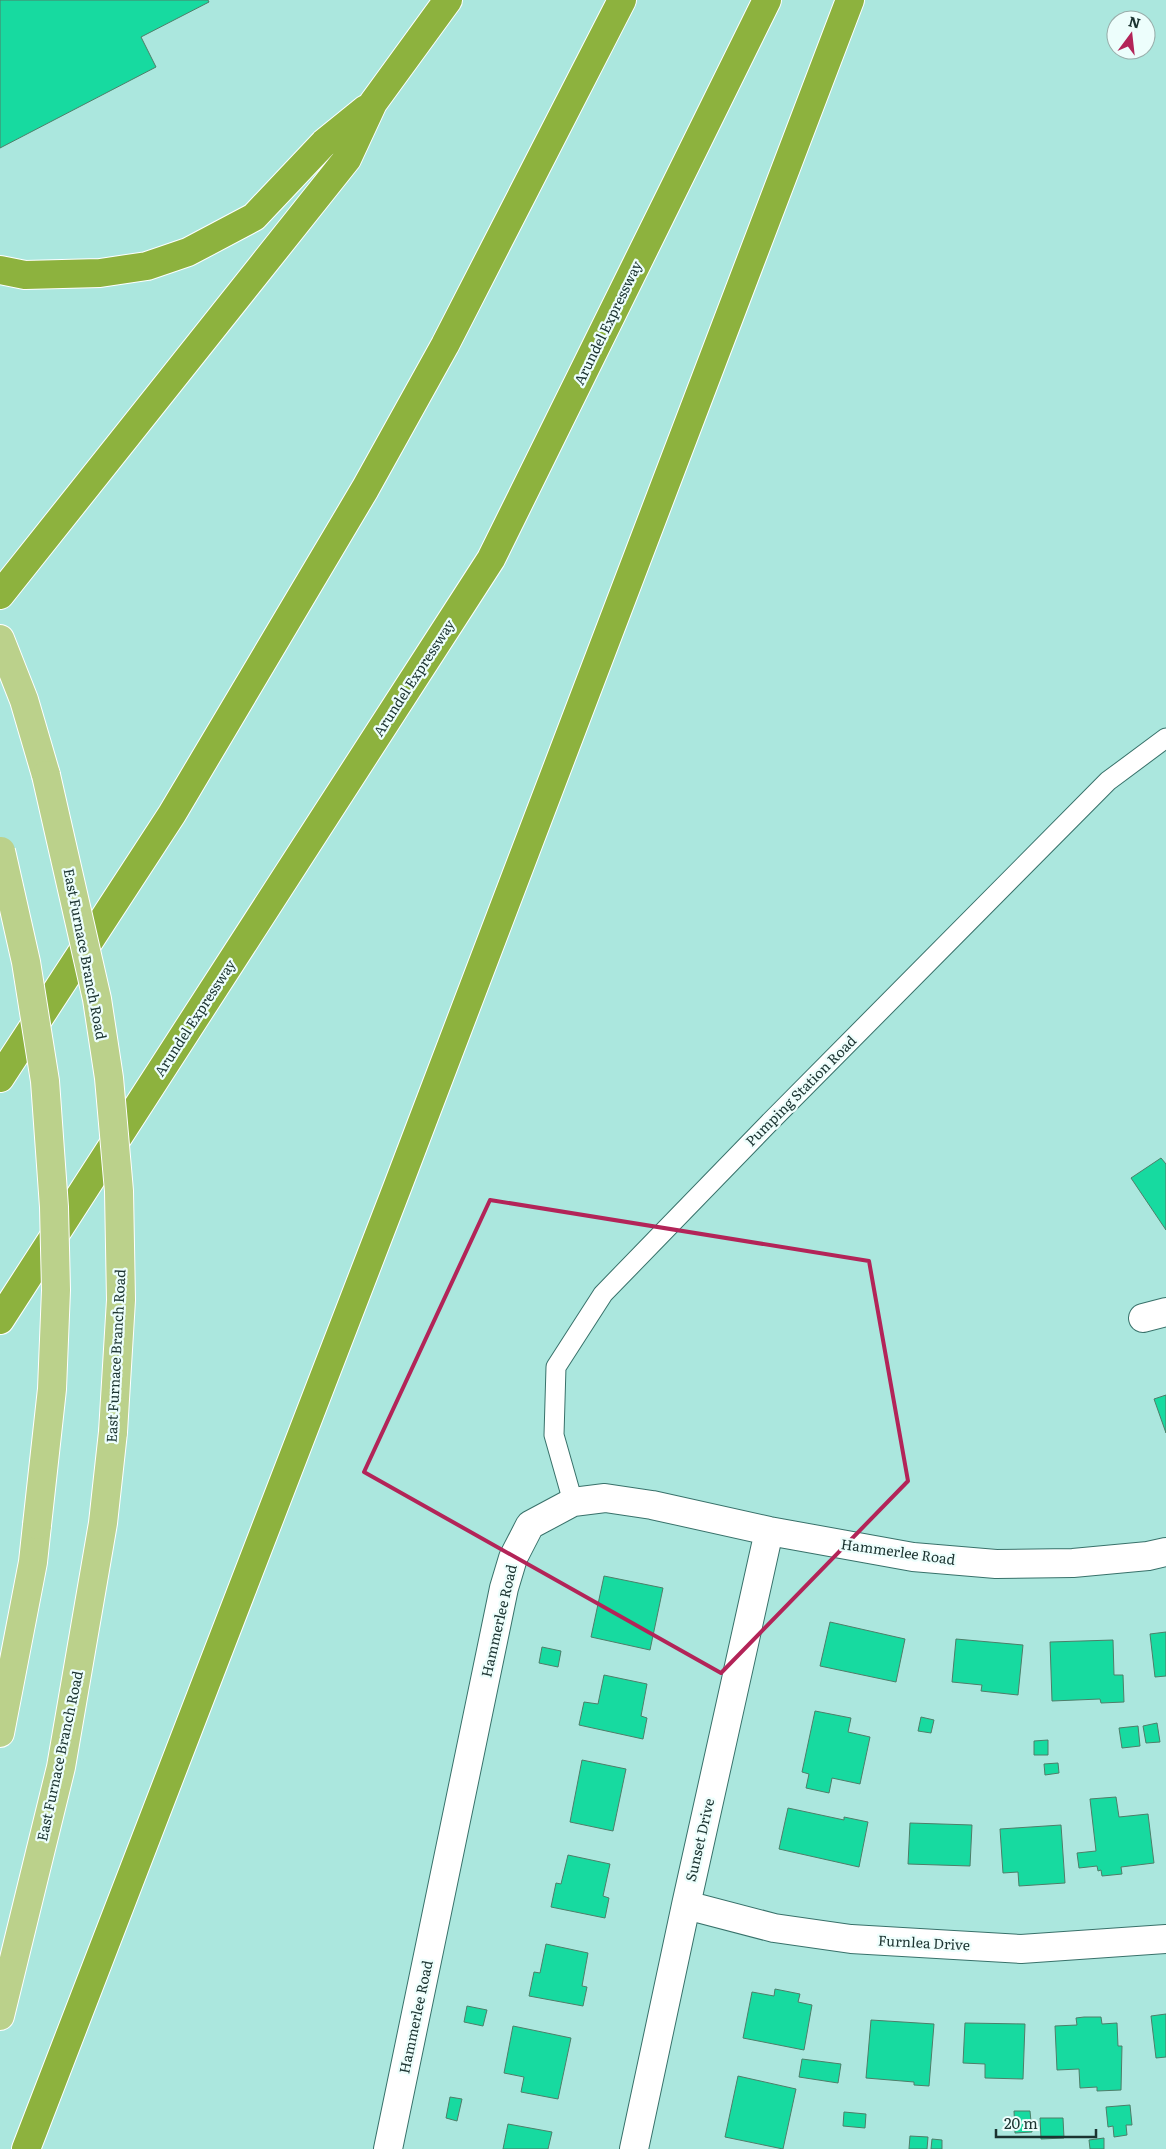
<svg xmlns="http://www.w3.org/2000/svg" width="1166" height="2149" font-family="Literata,serif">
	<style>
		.building { fill: #17daa0; stroke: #4e7e69 }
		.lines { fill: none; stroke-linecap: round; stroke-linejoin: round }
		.service-casing { stroke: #38716a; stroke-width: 21 }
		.minor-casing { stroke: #38716a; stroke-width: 30 }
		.primary-casing { stroke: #fff; stroke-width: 30 }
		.motorway-casing { stroke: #fff; stroke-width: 30 }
		.service { stroke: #fff; stroke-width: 19 }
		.minor { stroke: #fff; stroke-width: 28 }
		.primary { stroke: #bbd18b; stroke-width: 28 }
		.motorway { stroke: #8db23e; stroke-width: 28 }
		.primary-bridge-casing { stroke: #fff; stroke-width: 30; stroke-linecap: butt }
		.primary-bridge { stroke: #bbd18b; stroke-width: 28 }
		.marked { fill: none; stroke: #b32458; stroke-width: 4; stroke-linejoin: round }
		.labels { text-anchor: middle; stroke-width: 4.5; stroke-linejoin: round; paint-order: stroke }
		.street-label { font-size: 14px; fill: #1b3330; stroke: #edfefc }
	</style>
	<rect width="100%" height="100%" fill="#abe7de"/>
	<!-- building -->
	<path class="building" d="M0 0H208L209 2 141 37 156 67 0 148Z
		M1161 1158 1166 1164V1230L1131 1178Z
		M1166 1395V1433L1154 1399Z
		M604 1576 663 1588 650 1650 591 1637Z
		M830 1622 905 1639 896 1682 820 1666Z
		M1166 1632V1676L1155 1677 1150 1634Z
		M956 1639 1023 1645 1018 1695 981 1691 982 1685 952 1682Z
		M1113 1640 1114 1675H1123L1124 1702 1101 1703 1100 1699 1052 1701 1050 1642Z
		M542 1647 561 1651 558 1667 539 1663Z
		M604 1675 647 1684 641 1716 647 1718 643 1739 579 1725 584 1702 598 1704Z
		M815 1711 851 1718 848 1732 870 1737 860 1784 832 1778 829 1793 806 1788 809 1774 802 1772Z
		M921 1717 934 1720 931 1733 918 1731Z
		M1157 1723 1160 1742 1146 1743 1143 1726Z
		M1138 1726 1140 1746 1122 1748 1119 1728Z
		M1048 1740V1755H1034V1741Z
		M582 1760 626 1769 613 1831 570 1822Z
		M1058 1763 1059 1773 1045 1775 1044 1764Z
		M1116 1797 1119 1817 1148 1814 1154 1863 1121 1867 1122 1874 1102 1876 1101 1870 1098 1871 1097 1866 1079 1868 1077 1853 1096 1851 1090 1799Z
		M788 1808 844 1820V1817L868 1822 859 1867 779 1849Z
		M910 1823 972 1825 970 1866 908 1864Z
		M1061 1825 1065 1883 1019 1886 1018 1872 1003 1873 1000 1829Z
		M568 1855 610 1864 603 1896 609 1898 605 1918 551 1907 556 1883 561 1884Z
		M546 1944 588 1953 582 1986 587 1987 583 2006 529 1996 534 1972 540 1973Z
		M775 1989 800 1994 798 2002 812 2005 804 2050 743 2038 752 1992 774 1996Z
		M467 2006 487 2010 483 2026 464 2022Z
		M1166 2014V2057L1156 2058 1151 2016Z
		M1084 2017H1101L1102 2024 1117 2023 1118 2046H1122L1121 2090 1097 2091V2087L1080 2088 1079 2069 1057 2070 1055 2026 1077 2025 1076 2018Z
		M871 2020 934 2024 929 2086 914 2085V2082L866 2078Z
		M965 2023 1025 2024 1023 2079 985 2078V2064L963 2063Z
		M513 2026 571 2038 558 2099 521 2092 524 2077 504 2073Z
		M802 2059 841 2064 838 2083 799 2077Z
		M738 2076 796 2089 783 2149 725 2137Z
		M450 2097 462 2099 457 2121 446 2118Z
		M1130 2105 1132 2125H1126L1127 2135 1114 2137 1113 2126 1108 2127 1106 2107Z
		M1014 2111H1030L1032 2132 1015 2133Z
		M844 2112 866 2114 865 2128 843 2126Z
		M1040 2118H1063L1064 2138 1041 2139Z
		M508 2124 552 2132 548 2149H503Z
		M910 2136 928 2137 927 2149H909Z
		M1104 2138V2149H1090L1089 2140Z
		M932 2139 942 2140V2149H931Z"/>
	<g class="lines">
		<defs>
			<path id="service" d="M573 1502 554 1435 556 1367 603 1294 768 1124 1108 781 1166 738"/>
			<path id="minor" d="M1143 1318 1166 1312
				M686 1905 774 1928 851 1939 1021 1949 1166 1939
				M388 2149 504 1588 513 1558 530 1525 573 1502 605 1498 652 1505 769 1531 913 1557 996 1564 1073 1563 1148 1556 1166 1552
				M634 2149 686 1905 769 1531"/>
			<path id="primary" d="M0 639 24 700 46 775
				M0 1733 33 1562 37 1525
				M0 2016 61 1767 103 1523 113 1432"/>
			<path id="motorway" d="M0 270 25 275 100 273 147 266 188 252 254 217 324 143 366 109
				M0 595 347 159 373 103 448 0
				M0 1078 172 814 365 489 445 345 622 0
				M0 1320 491 559 767 0
				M26 2149 397 1188 850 0"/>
		</defs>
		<!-- service casing -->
		<use href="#service" class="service-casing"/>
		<!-- minor casing -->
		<use href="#minor" class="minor-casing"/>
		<!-- primary casing -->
		<use href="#primary" class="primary-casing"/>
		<!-- motorway casing -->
		<use href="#motorway" class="motorway-casing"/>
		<!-- service -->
		<use href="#service" class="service"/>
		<!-- minor -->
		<use href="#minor" class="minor"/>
		<!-- primary -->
		<use href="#primary" class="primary"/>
		<!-- motorway -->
		<use href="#motorway" class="motorway"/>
		<defs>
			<path id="primary-bridge" d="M46 775 97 999 109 1078 119 1191 121 1300 113 1432
				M1 851 26 962 45 1081 54 1207 56 1290 52 1389 37 1525"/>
		</defs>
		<!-- primary-bridge casing -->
		<use href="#primary-bridge" class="primary-bridge-casing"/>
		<!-- primary-bridge -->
		<use href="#primary-bridge" class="primary-bridge"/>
	</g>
	<!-- marked area -->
	<path class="marked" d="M490 1200 869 1261 908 1481 721 1673 364 1472Z"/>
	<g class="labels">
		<!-- street labels -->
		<g class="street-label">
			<text transform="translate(608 323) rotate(-64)" y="5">Arundel Expressway</text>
			<text transform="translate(414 678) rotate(-57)" y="5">Arundel Expressway</text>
			<text transform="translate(85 954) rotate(79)" y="5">East Furnace Branch Road</text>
			<text transform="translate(195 1018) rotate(-57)" y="5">Arundel Expressway</text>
			<text transform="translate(801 1091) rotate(-45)" y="5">Pumping Station Road</text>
			<text transform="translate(116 1356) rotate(-87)" y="5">East Furnace Branch Road</text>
			<text transform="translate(898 1552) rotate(8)" y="5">Hammerlee Road</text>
			<text transform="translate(499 1621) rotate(-77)" y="5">Hammerlee Road</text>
			<text transform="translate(60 1756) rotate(-78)" y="5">East Furnace Branch Road</text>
			<text transform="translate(700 1840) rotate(-77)" y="5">Sunset Drive</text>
			<text transform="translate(924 1943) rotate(3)" y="5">Furnlea Drive</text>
			<text transform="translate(416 2017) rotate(-78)" y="5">Hammerlee Road</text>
		</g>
	</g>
	<!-- north arrow -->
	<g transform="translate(1131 35) rotate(15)"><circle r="24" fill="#edfefc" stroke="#99adaa"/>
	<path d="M0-4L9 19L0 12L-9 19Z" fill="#b32458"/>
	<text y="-8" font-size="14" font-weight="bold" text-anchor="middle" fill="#1b3330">N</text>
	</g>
	<!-- scale -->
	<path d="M996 2129v8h100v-8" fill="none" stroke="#1b3330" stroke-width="2.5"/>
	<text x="1004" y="2129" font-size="15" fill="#1b3330" stroke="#edfefc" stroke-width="4" paint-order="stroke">20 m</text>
</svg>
